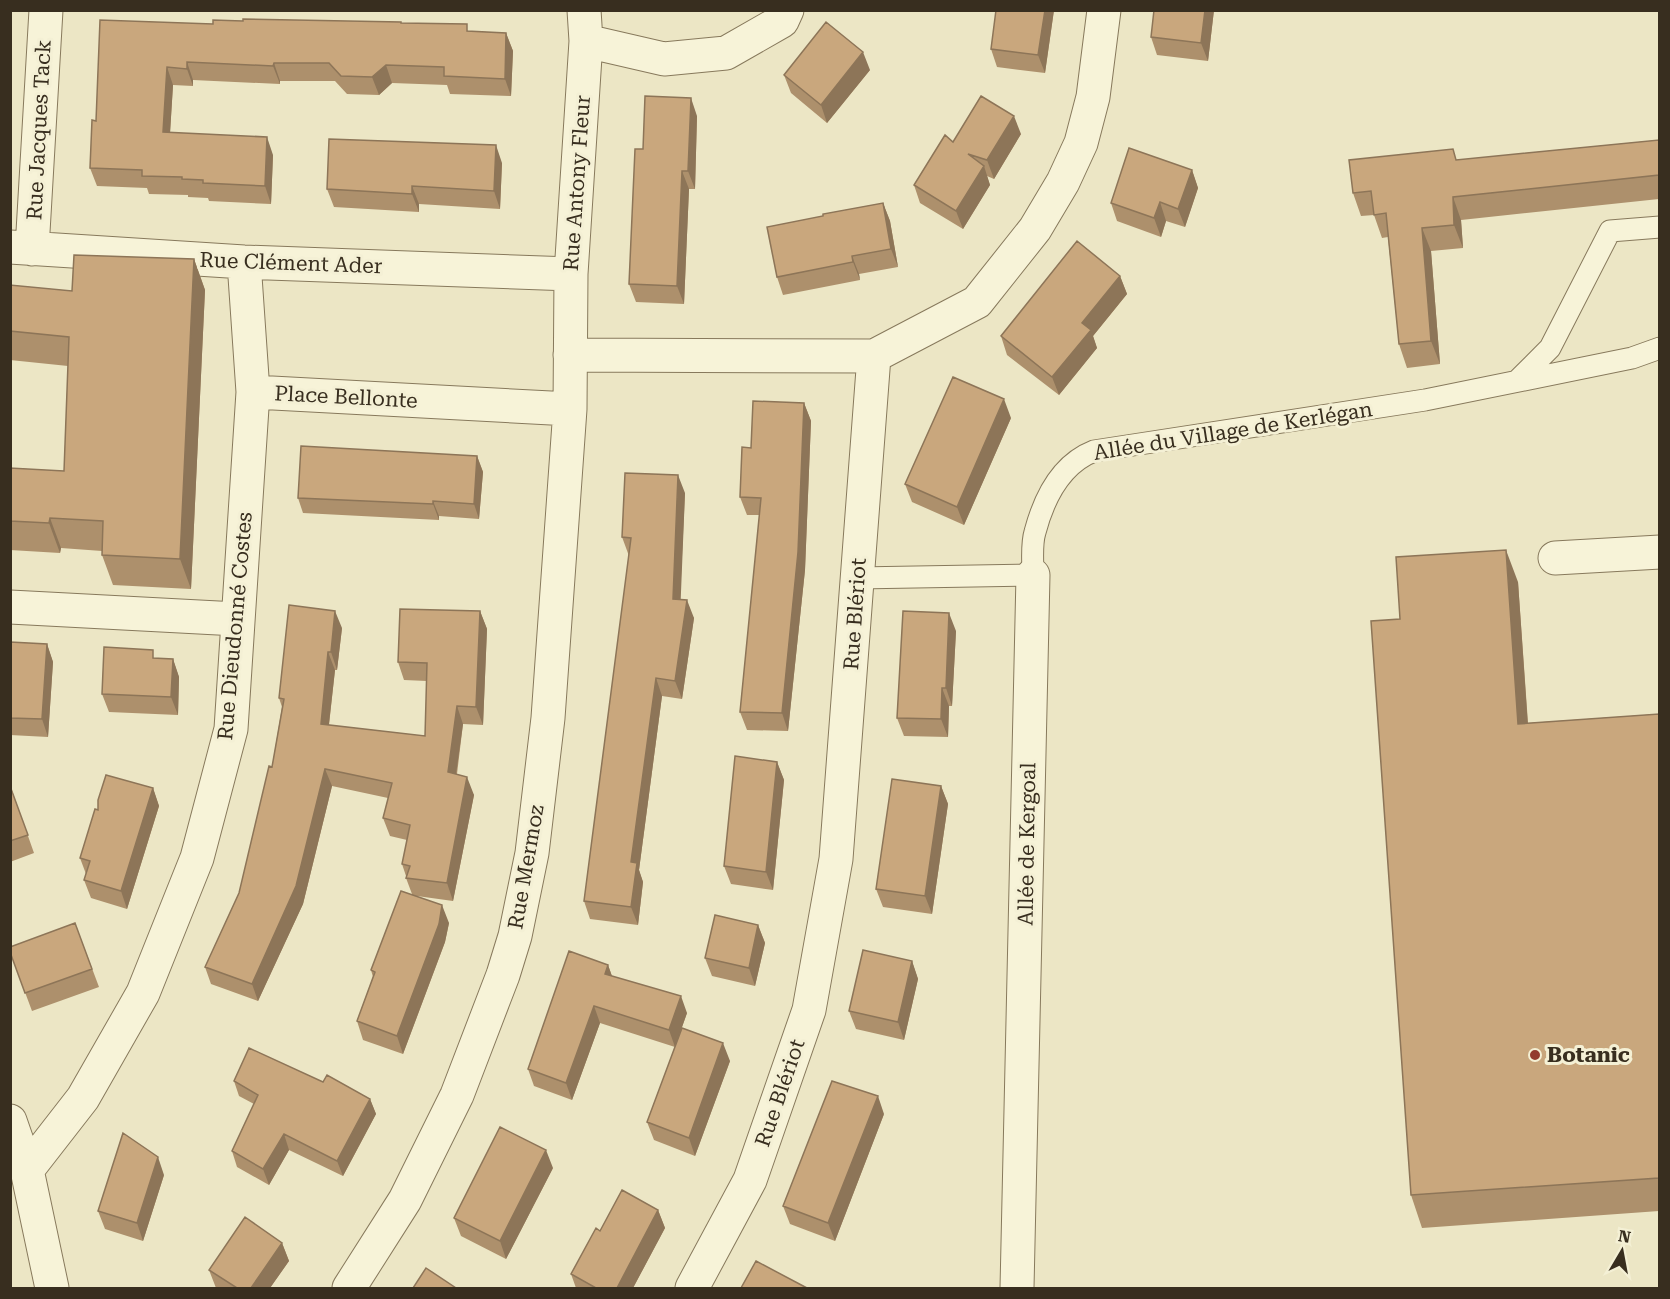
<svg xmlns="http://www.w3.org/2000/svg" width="1670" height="1299" font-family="'Roboto Serif',serif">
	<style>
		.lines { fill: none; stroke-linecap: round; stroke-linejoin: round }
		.service-casing { stroke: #87795c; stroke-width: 23 }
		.minor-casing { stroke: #87795c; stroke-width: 35 }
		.service { stroke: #f7f3d8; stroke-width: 21 }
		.minor { stroke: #f7f3d8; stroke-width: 33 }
		.wall { fill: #ad906c }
		.shaded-wall { fill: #8d7558 }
		.building { fill: #c9a77d; stroke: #8d7558; stroke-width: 1.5 }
		.poi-dot { fill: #933c2e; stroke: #f4f0d5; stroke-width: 2 }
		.labels { text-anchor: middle; stroke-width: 6; stroke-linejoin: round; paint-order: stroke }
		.street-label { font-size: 21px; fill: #382e1f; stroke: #f4f0d5 }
		.poi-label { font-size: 21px; font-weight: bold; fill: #382e1f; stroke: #f4f0d5; text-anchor: start }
	</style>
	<rect width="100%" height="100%" fill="#ece6c5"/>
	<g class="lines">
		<defs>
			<path id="service" d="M1517 381 1550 348 1610 231 1660 227
				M857 578 1033 575C1033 561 1031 545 1035 532 1044 498 1061 464 1094 451L1425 400 1632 358 1660 348"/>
			<path id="minor" d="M586 41 664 59 726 53 782 21 787 10
				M10 247 244 262 571 274
				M32 249 46 10
				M570 355 874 356 977 302 1035 229 1063 182 1081 143 1093 97 1104 10
				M253 392 570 409
				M1555 558 1660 552
				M10 607 237 619
				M10 1121 27 1170 52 1288
				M27 1170 83 1098 143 993 197 858 231 729 253 392 244 262
				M349 1288 405 1200 457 1095 503 975 515 936 532 853 548 718 570 409 571 274 586 41 584 10
				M692 1288 750 1180 809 1010 836 859 874 356
				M1017 1288 1033 575"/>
		</defs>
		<!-- service casing -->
		<use href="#service" class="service-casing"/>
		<!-- minor casing -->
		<use href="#minor" class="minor-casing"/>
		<!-- service -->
		<use href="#service" class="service"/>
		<!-- minor -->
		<use href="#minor" class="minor"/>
	</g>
	<!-- wall -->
	<path class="wall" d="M1054 10 1045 73 997 67 991 49Z
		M1214 10 1208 61 1157 55 1151 37Z
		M243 21 401 23 469 31 506 33 513 51 511 96 450 94 447 85 392 83 379 95 347 94 335 81H280V84L193 80V86L173 85 170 132 273 155 271 204 209 201 208 198 188 197V195L149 194 147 188 97 186 90 168 96 121 213 24Z
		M870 70 827 123 791 93 784 75Z
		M697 116 695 189H689L684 304 636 302 629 284 643 149Z
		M1021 134 994 179 987 176 990 185 963 229 920 203 914 185 953 142Z
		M1659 140V199L1461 220 1463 248 1431 251 1440 364 1407 368 1399 344 1388 237 1382 238 1374 215 1361 216 1353 193 1457 160Z
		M502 163 500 209 419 204V212L334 207 327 189Z
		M1192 170 1198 188 1185 227 1166 221 1161 237 1117 221 1111 203Z
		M883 203 890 221 898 267 859 274 860 280 783 295 777 277 823 216Z
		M194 259 205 290 191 589 113 585 102 555V551L61 548 60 553 10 550V468L64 471 68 366 10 360V285L72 291Z
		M1120 276 1127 294 1093 336 1097 348 1059 395 1007 355 1001 336Z
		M804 403 811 421 805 570 788 731 747 730 740 712 760 515H747L740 497 751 448Z
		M1011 418 964 525 912 502 905 484Z
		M477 456 483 472 479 519 439 516V520L303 513 298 498Z
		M685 493 680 599 694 618 682 699 662 696 639 870 643 882 638 925 590 919 584 901 629 556 622 537Z
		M1518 582 1528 723 1659 714V1211L1422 1228 1411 1195 1400 619Z
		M480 611 487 629 483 725 463 724 457 774 474 795 453 901 417 896 449 923 445 942 403 1054 363 1040 357 1021 373 977 371 970 412 894 406 878V876L402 864 407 840 390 836 383 818 388 798 332 786 303 904 258 1001 211 984 205 967 239 893 272 767 282 707 279 698 342 628 337 670H335L329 725 425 736 427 681 404 680 398 662Z
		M956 631 952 706H949L948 737 904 736 897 718Z
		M10 642 47 644 53 662 48 737 10 735Z
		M173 659 179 677 178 715 109 712 102 694Z
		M777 762 784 780 773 890 731 884 724 866Z
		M10 785 34 853 10 862Z
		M941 786 948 804 932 914 883 907 876 889Z
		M153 788 159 806 127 909 91 898 84 880 86 874 80 858 98 810Z
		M75 923 99 987 32 1011 10 952Z
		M758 925 765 943 755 986 712 976 705 958Z
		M912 961 918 979 904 1040 856 1029 849 1011Z
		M608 965 612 976 687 1013 678 1038 730 1061 695 1156 654 1140 647 1122 675 1047 600 1023 572 1100 534 1086 528 1069Z
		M234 1081 323 1082 370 1099 376 1114 343 1176 289 1150 269 1185 237 1167 232 1151 254 1104 239 1096Z
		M884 1114 835 1241 790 1224 783 1206Z
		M553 1168 506 1259 461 1236 454 1218Z
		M164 1175 143 1241 105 1229 98 1211Z
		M658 1210 665 1228 633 1288H576L571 1274 600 1231Z
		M282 1243 289 1261 270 1288H216L209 1270Z"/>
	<!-- shaded-wall -->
	<path class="shaded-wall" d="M1045 10H1054L1045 73 1038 55Z
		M1205 10H1214L1208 61 1201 43Z
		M506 33 513 51 511 96 505 79Z
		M863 52 870 70 827 123 821 105Z
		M187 62 193 80V86L187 69Z
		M274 63 280 81V84L273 66Z
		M386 65 392 83 379 95 372 77Z
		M167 67 173 85 169 150 163 132Z
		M691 98 697 116 695 189 688 171Z
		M1014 116 1021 134 994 179 987 160Z
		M267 137 273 155 271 204 265 186Z
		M496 145 502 163 500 209 494 191Z
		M984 166 990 185 963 229 956 211Z
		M1192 170 1198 188 1185 227 1178 209Z
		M682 171 689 189 684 304 677 286Z
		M412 186 419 204V212L412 194Z
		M1453 197 1461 220 1463 248 1454 225Z
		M1160 202 1166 221 1161 237 1154 218Z
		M883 203 890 221 898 267 891 249Z
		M1422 228 1431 251 1440 364 1431 341Z
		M852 256 859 274 860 280 853 262Z
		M194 259 205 290 191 589 180 559Z
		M1120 276 1127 294 1093 336 1097 348 1059 395 1052 377 1082 323Z
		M1004 399 1011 418 964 525 957 507Z
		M804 403 811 421 805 570 788 731 782 713Z
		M477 456 483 472 479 519 474 504Z
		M678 475 685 493 680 617 673 599Z
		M433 501 439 516V520L433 504Z
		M50 518 61 548 60 553 49 523Z
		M1506 550 1518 582 1530 756 1518 724Z
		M687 600 694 618 682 699 675 681Z
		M335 611 342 628 337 670 331 652Z
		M480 611 487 629 483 725 476 707Z
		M949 613 956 631 952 706 946 688Z
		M47 644 53 662 48 737 42 719Z
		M328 652 335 670 327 741 321 724Z
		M173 659 179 677 178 715 171 697Z
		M656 678 662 696 639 870 643 882 638 925 631 907V862Z
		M942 688 949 706 948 737 941 719Z
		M457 706 463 724 454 789 448 772Z
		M777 762 784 780 773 890 766 872Z
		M325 769 332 786 303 904 258 1001 252 984Z
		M467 777 474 795 453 901 447 883Z
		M941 786 948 804 932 914 925 896Z
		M153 788 159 806 127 909 121 891Z
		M442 905 449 923 445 942 403 1054 397 1036Z
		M758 925 765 943 755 986 749 968Z
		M912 961 918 979 904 1040 898 1022Z
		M608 965 614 982 605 974Z
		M681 996 687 1013 675 1047 669 1030Z
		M594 1006 600 1023 572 1100 566 1083Z
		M723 1043 730 1061 695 1156 689 1138Z
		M878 1096 884 1114 835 1241 828 1223Z
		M370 1099 376 1114 343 1176 337 1161Z
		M284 1134 289 1150 269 1185 263 1169Z
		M546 1150 553 1168 506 1259 500 1241Z
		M158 1157 164 1175 143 1241 137 1223Z
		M658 1210 665 1228 633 1288H617Z
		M282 1243 289 1261 270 1288H251Z"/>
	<!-- building -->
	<path class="building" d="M996 10H1045L1038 55 991 49Z
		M1154 10H1205L1201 43 1151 37Z
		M243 19 401 22V23L467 24V31L506 33 505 79 444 76V67L386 65 372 77 341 76 329 63H274L273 66 187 62V69L167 67 163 132 267 137 265 186 203 183V180L182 179V177L142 176V170L90 168 92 120 96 121 100 20 213 24V20L243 21Z
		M826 22 863 52 821 105 784 75Z
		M645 96 691 98 688 171H682L677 286 629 284 635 149H643Z
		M981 96 1014 116 987 160 968 154 984 166 956 211 914 185 945 135 953 142Z
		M329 139 496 145 494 191 412 186V194L327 189Z
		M1659 140V175L1453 197 1454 225 1422 228 1431 341 1399 344 1386 213 1374 215 1371 191 1353 193 1349 160 1453 149 1456 160Z
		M1129 148 1192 170 1178 209 1160 202 1154 218 1111 203Z
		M883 203 891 249 852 256 853 262 777 277 767 227 823 216V214Z
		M1077 241 1120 276 1082 323 1091 330 1052 377 1001 336Z
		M74 255 194 259 180 559 102 555 103 521 50 518 49 523 10 521V468L64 471 69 337 10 331V285L72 291Z
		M953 377 1004 399 957 507 905 484Z
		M753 401 804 403 798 552 782 713 740 712 761 498 740 497 742 447 751 448Z
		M301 446 477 456 474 504 433 501V504L298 498Z
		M625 473 678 475 673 599 687 600 675 681 656 678 631 862 637 863 631 907 584 901 631 538 622 537Z
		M1506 550 1518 724 1659 714V1178L1411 1195 1371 621 1400 619 1396 557Z
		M289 605 335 611 331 652H328L321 724 425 736 427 663 398 662 400 609 480 611 476 707 457 706 448 772 467 777 447 883 406 878 410 866 402 864 410 825 383 818 392 783 325 769 296 886 252 984 205 967 239 893 269 766 272 767 284 699 279 698Z
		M903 611 949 613 946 688H942L941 719 897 718Z
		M10 642 47 644 42 719 10 718Z
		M104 647 153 650V658L173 659 171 697 102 694Z
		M735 756 777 762 766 872 724 866Z
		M106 775 153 788 121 891 84 880 90 861 80 858 95 809 98 810V800Z
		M892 779 941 786 925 896 876 889Z
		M10 786 28 835 10 841Z
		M401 891 442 905 439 924 397 1036 357 1021 375 972 371 970Z
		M715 915 758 925 749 968 705 958Z
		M75 923 92 969 25 993 10 952V947Z
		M863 950 912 961 898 1022 849 1011Z
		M569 951 608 965 605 974 681 996 669 1030 594 1006 566 1083 528 1069Z
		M682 1028 723 1043 689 1138 647 1122Z
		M249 1048 323 1082 327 1075 370 1099 337 1161 284 1134 263 1169 232 1151 258 1095 234 1081Z
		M832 1081 878 1096 828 1223 783 1206Z
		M500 1127 546 1150 500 1241 454 1218Z
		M123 1133 158 1157 137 1223 98 1211Z
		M622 1190 658 1210 617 1288H596L571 1274 596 1228 600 1231Z
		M245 1217 282 1243 251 1288H237L209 1270Z
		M756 1261 807 1288H741Z
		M426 1268 456 1288H413Z"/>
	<!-- markers -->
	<circle class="poi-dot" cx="1535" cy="1055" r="6"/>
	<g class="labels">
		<!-- street labels -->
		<g class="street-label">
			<text transform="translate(39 130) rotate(-87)" y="7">Rue Jacques Tack</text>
			<text transform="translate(577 183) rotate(-86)" y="7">Rue Antony Fleur</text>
			<text transform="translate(291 263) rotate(2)" y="7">Rue Clément Ader</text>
			<text transform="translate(346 397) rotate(3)" y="7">Place Bellonte</text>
			<text transform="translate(1233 431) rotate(-9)" y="7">Allée du Village de Kerlégan</text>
			<text transform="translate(855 614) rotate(-86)" y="7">Rue Blériot</text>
			<text transform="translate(235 626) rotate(-85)" y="7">Rue Dieudonné Costes</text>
			<text transform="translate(1027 844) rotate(-89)" y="7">Allée de Kergoal</text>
			<text transform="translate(526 867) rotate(-80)" y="7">Rue Mermoz</text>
			<text transform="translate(780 1093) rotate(-71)" y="7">Rue Blériot</text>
		</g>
		<!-- poi labels -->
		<g class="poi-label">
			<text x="1547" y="1062">Botanic</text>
		</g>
	</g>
	<!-- border -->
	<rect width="1670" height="1299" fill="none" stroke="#382e1f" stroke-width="24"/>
	<!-- north arrow -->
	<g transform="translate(1622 1251) rotate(10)" stroke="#f4f0d5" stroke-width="4.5" paint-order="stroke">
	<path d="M0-4.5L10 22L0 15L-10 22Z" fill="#382e1f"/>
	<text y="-9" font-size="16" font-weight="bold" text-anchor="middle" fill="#382e1f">N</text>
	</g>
</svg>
